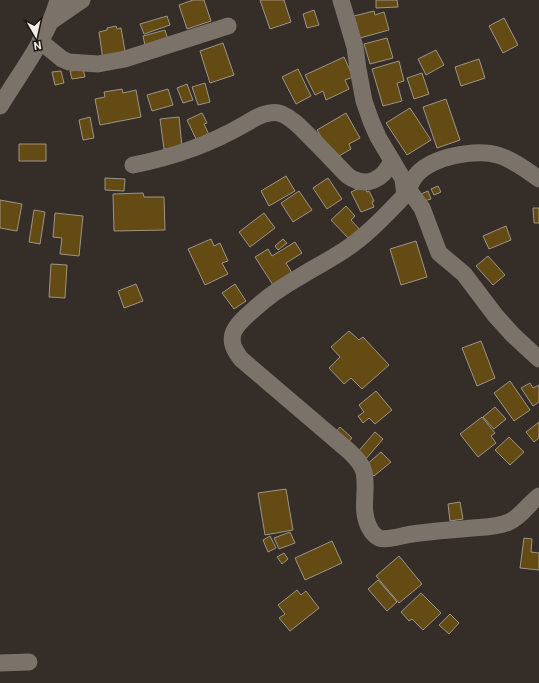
<svg xmlns="http://www.w3.org/2000/svg" width="539" height="683" font-family="Roboto,sans-serif">
	<style>
		.building { fill: #644a13; stroke: #9b958a }
		.lines { fill: none; stroke-linecap: round; stroke-linejoin: round }
		.minor { stroke: #7b726a; stroke-width: 17 }
	</style>
	<rect width="100%" height="100%" fill="#352d27"/>
	<!-- building -->
	<path class="building" d="M193 0H204L211 21 187 29 179 5Z
		M260 0H284L291 22 270 29Z
		M376 0H397L398 7 376 8Z
		M314 10 319 25 307 28 303 14Z
		M374 11 375 15 384 12 389 30 360 38 354 16Z
		M167 16 170 25 144 34 140 24Z
		M504 18 518 45 503 53 489 26Z
		M116 26 117 29 121 28 126 56 103 60 99 32 107 30V28Z
		M165 30 169 44 146 50 143 36Z
		M387 38 393 58 370 64 364 44Z
		M223 43 234 75 210 83 200 51Z
		M436 50 444 65 426 75 418 59Z
		M344 57 353 77 345 80 349 89 326 100 323 91 315 95 305 75Z
		M479 59 485 78 461 86 455 67Z
		M399 61 404 81 397 83 402 101 383 106 372 69Z
		M83 69 85 77 72 79 70 71Z
		M298 69 311 96 296 104 282 77Z
		M61 71 64 83 55 85 52 72Z
		M422 73 429 94 414 99 407 78Z
		M205 83 210 102 198 105 192 87Z
		M187 84 193 100 183 103 177 88Z
		M122 89 123 93 136 90 141 117 100 125 95 99 105 97 104 92Z
		M168 89 173 105 152 111 147 95Z
		M446 99 460 140 437 148 423 107Z
		M410 108 431 140 407 155 386 123Z
		M202 113 207 123 204 124 210 137 198 143 187 120Z
		M346 113 360 138 349 144 351 149 334 159 317 130Z
		M90 117 94 138 83 140 79 120Z
		M179 117 182 147 164 149 160 119Z
		M19 144H46V161H19Z
		M286 176 295 191 269 206 261 191Z
		M105 178 125 179 124 191 105 190Z
		M328 178 342 199 327 209 313 188Z
		M364 186 367 192 369 191 374 201 372 202 374 207 361 212 351 192Z
		M438 186 441 192 434 195 431 189Z
		M299 191 312 210 293 222 281 203Z
		M428 191 431 199 424 201 421 194Z
		M143 193 144 197H164L165 230 114 231 113 194Z
		M0 200 22 204 17 231 0 228Z
		M346 206 355 216 351 220 361 231 350 240 331 220Z
		M533 208H539V223H534Z
		M34 210 45 212 40 244 29 242Z
		M55 213 83 216 79 256 60 254 62 238 53 237Z
		M264 213 275 228 250 247 239 232Z
		M506 226 511 240 489 249 483 236Z
		M211 239 214 246 220 243 228 261 222 263 228 274 205 285 188 249Z
		M283 239 287 243 278 250 275 246Z
		M416 241 427 277 401 285 390 249Z
		M295 242 302 253 286 263 292 273 273 285 255 257 268 249 272 256Z
		M488 256 505 275 493 285 476 266Z
		M51 264 67 265 65 298 49 297Z
		M136 284 143 301 124 308 118 291Z
		M235 284 246 301 234 309 222 293Z
		M349 331 359 340 363 337 389 365 362 389 351 378 344 384 329 368 340 357 331 347Z
		M481 341 495 378 477 386 462 348Z
		M510 381 530 410 514 421 494 393Z
		M530 383 533 388 539 385V402L533 406 521 388Z
		M376 391 392 410 375 424 369 418 363 423 358 416 364 412 359 405Z
		M495 407 506 419 494 429 483 417Z
		M482 417 495 433 491 436 496 443 478 457 460 434Z
		M539 422V438L534 442 526 432Z
		M340 427 352 438 346 445 333 435Z
		M375 432 383 439 365 460 357 453Z
		M509 437 524 452 510 465 495 450Z
		M381 452 391 462 374 476 365 466Z
		M286 489 293 530 265 535 258 493Z
		M460 502 463 519 450 521 448 504Z
		M290 532 295 543 279 549 274 538Z
		M270 536 276 548 268 552 263 540Z
		M524 538 532 539 531 552 539 553V570L520 568Z
		M332 541 342 563 305 580 295 558Z
		M284 553 288 559 282 564 277 557Z
		M399 556 422 584 399 603 376 576Z
		M378 580 397 602 387 611 368 589Z
		M297 590 301 595 306 591 319 608 290 631 279 618 285 614 278 605Z
		M421 593 441 613 423 630 412 619 409 621 401 612Z
		M450 614 459 623 449 634 439 625Z"/>
	<g class="lines">
		<!-- minor -->
		<path class="minor" d="M341 0 355 47 358 69 364 101 371 121 378 137 400 174 403 179 405 195
			M50 22 82 0
			M40 41 62 59 69 62 98 64 125 59 228 26
			M0 106C20 73 48 37 58 0
			M133 165C174 157 209 145 245 124 255 118 269 109 282 114 294 119 303 130 312 139 324 151 336 164 348 176 367 189 384 179 392 160
			M539 179C508 156 492 147 453 156 439 159 422 166 414 178 410 184 408 191 403 197 389 212 374 228 357 241 340 255 320 264 301 276 283 286 267 297 252 311 245 317 238 323 234 331 229 342 235 351 241 359L350 452C356 458 362 464 364 472 368 490 360 510 369 527 371 531 375 536 379 538 387 541 404 535 412 534 433 531 453 530 473 528 485 527 498 527 509 522 522 516 528 504 539 496
			M408 189 422 208 439 253 464 274 495 315 513 335 539 359
			M0 663 29 662"/>
	</g>
	<!-- north arrow -->
	<g transform="translate(36 36) rotate(171)" stroke="#1a1613" stroke-width="3" paint-order="stroke">
	<path d="M0-3L7 15L0 10L-7 15Z" fill="#f2ede8"/>
	<text y="-6" font-size="11" font-weight="bold" text-anchor="middle" fill="#f2ede8">N</text>
	</g>
</svg>
